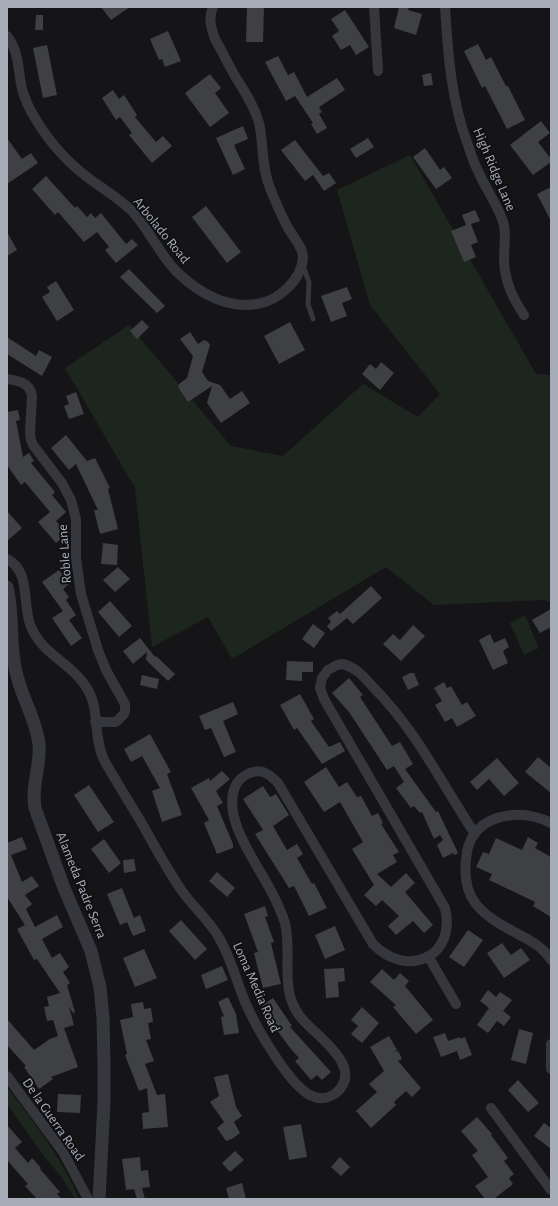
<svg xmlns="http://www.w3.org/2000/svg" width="558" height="1206" font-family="'Alegreya Sans',sans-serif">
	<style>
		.green { fill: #1d261e }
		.building { fill: #3f4044 }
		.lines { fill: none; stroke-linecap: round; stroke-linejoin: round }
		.service { stroke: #36373d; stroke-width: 5 }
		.minor { stroke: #36373d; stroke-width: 10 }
		.tertiary { stroke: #36373d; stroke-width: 13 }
		.labels { text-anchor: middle; stroke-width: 4; stroke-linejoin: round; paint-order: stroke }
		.street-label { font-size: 14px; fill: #a6acb8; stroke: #101012 }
	</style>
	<rect width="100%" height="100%" fill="#151517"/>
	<!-- green -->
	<path class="green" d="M410 155 536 374 551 375V602L543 600 434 605 386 567 232 659 208 617 152 647 135 488 65 368 129 325 231 446 283 456 363 384 418 417 440 394 370 305 337 190Z
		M525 615 539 648 524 655 510 623Z
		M7 1087C34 1123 62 1157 79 1199H75L62 1178 41 1152 7 1104Z"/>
	<!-- building -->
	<path class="building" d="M101 7H130L111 20Z
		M247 7H264L263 42H246Z
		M399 7H409L408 10 422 14 416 35 394 28Z
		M345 10 369 47 356 55 350 45 341 50 332 36 339 31 331 19Z
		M36 15H43V30H35Z
		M168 31 181 61 165 67 162 59 159 60 150 39Z
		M478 44 486 60 491 57 506 86H508L525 120 507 129 485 86 482 88 464 51Z
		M47 45 57 95 43 98 33 48Z
		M278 56 288 75 294 72 307 97 337 78 345 90 319 107 322 112 319 114 327 128 317 134 311 124 313 123 295 96 286 101 265 62Z
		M431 73 433 85 424 86 422 75Z
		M210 74 221 88 215 93 229 113 210 127 185 93Z
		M113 90 119 99 124 95 137 115 135 117 156 142 163 136 172 146 152 163 129 135 132 133 120 117 116 120 102 98Z
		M541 121 550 133 538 142 551 159V162L533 175 510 145Z
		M243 126 248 139 234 145 245 169 233 175 216 138Z
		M7 138 22 159 31 153 38 163 7 184Z
		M368 138 374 147 356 158 350 149Z
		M295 140 323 176 329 173 336 183 324 191 313 175 305 181 281 150Z
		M425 148 440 170 444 167 452 178 436 189 413 157Z
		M46 176 75 208 77 206 87 217 91 213 95 218 101 213 126 244 132 239 138 245 116 263 105 250 109 247 97 232 84 242 58 212 55 215 32 189Z
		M551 187V221L537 194Z
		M206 206 241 252 227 263 192 217Z
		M475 210 480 221 471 224 478 242 471 245 476 257 464 262 451 231 466 225 462 215Z
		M7 232 17 250 7 256Z
		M129 269 165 306 157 313 120 277Z
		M56 281 74 310 57 321 42 297 50 292 47 287Z
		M347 287 352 299 342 303 347 316 331 322 321 296Z
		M142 320 149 327 137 339 130 331Z
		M290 322 305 350 279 364 264 336Z
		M190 332 198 344 204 340 208 342 210 345 202 372 208 381 220 385 230 399 242 391 250 403 221 423 207 403 212 386 188 402 178 387 179 384 187 378 193 356 180 339Z
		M7 337 36 356 39 350 52 357 42 376 7 354Z
		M381 362 394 373 380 390 362 374 370 364 376 369Z
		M76 392 84 414 69 419 64 406 69 404 66 396Z
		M18 410 20 420 16 421 23 457 29 453 34 461 31 463 55 492 52 495 66 512 56 521 67 534 56 543 38 522 50 512 25 482 21 485 7 465V412Z
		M66 435 87 461 95 458 110 488 108 489 118 529 100 534 94 510H98L76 464 69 470 51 448Z
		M7 511 22 528 7 541Z
		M103 543 118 545 117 565 101 564Z
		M118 567 130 579 115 592 103 580Z
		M59 570 69 584 63 589 69 597 66 600 76 615 69 620 82 638 71 646 52 618 63 611 42 582Z
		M371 586 382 598 353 624 347 618 331 631 327 626 331 622 328 618 337 611 340 614Z
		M110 601 132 626 119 637 98 612Z
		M551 609V627L540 633 532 620Z
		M313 624 325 633 314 648 302 639Z
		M413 625 425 636 401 661 383 644 393 634 400 640Z
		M490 634 494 643 505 638 509 647 503 651 508 663 493 670 479 640Z
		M140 638 155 657 156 656 175 674 168 681 146 660 147 652 133 664 123 651Z
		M287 661 313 662V672H302V681L286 680Z
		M410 673H414L419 685 408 690 402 677Z
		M142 675 159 679 157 689 140 685Z
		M349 678 363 695 360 697 392 746 400 742 413 764 405 769 436 812 438 811 458 853 455 855 453 853 443 858 437 845 443 840 440 835 434 839 422 812 420 813 414 806 411 808 396 788 404 782 394 766 387 770 349 712 332 693Z
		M444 682 447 688 451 686 462 705 467 702 476 716 457 727 452 718 445 722 435 705 442 701 434 688Z
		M300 694 314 719 311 721 329 747 340 742 345 751 322 764 297 728 294 730 280 705Z
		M233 702 238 714 223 721 236 752 224 757 211 728 205 730 199 716Z
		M150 734 171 772 167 774 182 815 162 822 152 791 160 788 142 756 131 762 124 749Z
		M538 757 551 768V793L525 772Z
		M497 758 519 783 504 796 489 779 477 790 470 782Z
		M326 767 339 787 347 782 357 797 361 796 372 816 378 813 383 823 381 824 399 852 393 855 397 862 377 874 391 887 406 873 415 883 405 892 433 925 424 933 413 921 396 935 388 926 399 916 382 900 376 906 364 895 374 885 352 849 363 842 340 802 324 812 304 782Z
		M222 771 230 779 216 791 223 803 217 806 233 844V848L217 854 204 823 209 820 191 788 209 778 210 781Z
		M89 785 114 822 98 832 74 795Z
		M263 786 270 797 276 794 289 815 273 826 287 850 297 844 303 854 297 858 312 884 314 883 327 908 309 916 294 886 289 888 255 834 263 830 243 799Z
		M22 837 27 849 11 855 22 882 32 876 39 886 25 895 32 904 26 909 35 927 57 915 63 927 42 939 52 958 60 953 69 967 63 972 70 983 67 985 75 1012 73 1013 69 1007 74 1025 64 1028 78 1067 51 1077 53 1079 39 1089 24 1067 26 1066 7 1045V1019L34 1050 50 1039 58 1036 53 1020 47 1021 44 1007 49 1006 47 997 60 993 37 959 34 960 17 929 25 925 7 897V843Z
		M528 837 538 843 535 848 551 857V917L533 906 535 902 489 880 492 874 476 867 483 852 489 854 496 838 522 850Z
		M104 839 121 863 109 873 91 849Z
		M134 859 136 871 124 873 123 860Z
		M217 872 235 888 227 897 209 881Z
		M122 888 134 918 140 915 146 931 133 936 127 922 120 925 107 894Z
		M265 906 268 916 265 917 274 942 271 943 281 984 263 988 254 953 258 952 244 914Z
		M181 920 207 949 195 960 169 931Z
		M335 926 345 950 325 959 315 935Z
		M468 930 483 940 464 967 449 957Z
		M502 943 511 955 521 948 530 960 504 978 487 953Z
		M144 949 157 978 135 987 123 958Z
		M222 966 228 980 206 989 201 975Z
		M344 968 345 981 338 982 339 997 326 998 324 969Z
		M382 969 394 980 400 973 409 981 405 986 433 1020 416 1034 393 1007 396 1005 370 982Z
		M488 990 496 997 500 992 512 1000 503 1011 511 1017 504 1026 497 1021 488 1033 477 1025 489 1008 480 1001Z
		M228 997 236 1014 239 1033 224 1035 221 1017 224 1016 218 1002Z
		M273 998 292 1026 290 1027 331 1072 322 1080 317 1075 311 1080 295 1061 299 1058 290 1048 260 1007Z
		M143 1002 144 1009 151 1008 153 1022 148 1023 151 1039 146 1040 154 1061 145 1064 157 1095 165 1094 168 1127 143 1129 142 1113 149 1112 147 1088 139 1091 125 1055 127 1054 120 1020 133 1017 131 1004Z
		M362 1007 379 1023 362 1043 351 1034 358 1026 351 1020Z
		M519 1029 533 1033 526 1064 511 1060Z
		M445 1033 448 1041 460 1037V1039L465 1037 472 1055 460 1060 457 1051 441 1057 433 1037Z
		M389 1036 397 1050 394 1052 398 1051 402 1059 398 1061 421 1088 412 1097 406 1091 394 1102 396 1105 371 1128 356 1111 377 1092 369 1084 384 1071 370 1047Z
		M228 1074 236 1107 242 1116 234 1122 240 1133 232 1139 226 1141 217 1128 224 1122 210 1102 219 1096 214 1077Z
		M518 1080 539 1103 528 1112 508 1090Z
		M58 1094 81 1095 80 1113 57 1112Z
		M477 1117 492 1134 491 1135 508 1158 504 1161 514 1174 509 1178 513 1184 494 1199H485L475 1186 488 1177 472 1155 478 1151 461 1131Z
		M544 1123 551 1128V1149L534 1136Z
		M301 1124 307 1157 289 1160 283 1127Z
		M7 1125 22 1142 15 1148 28 1163 32 1158 41 1168 40 1169 60 1192 57 1194 62 1199H37L25 1186 28 1184 7 1160Z
		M235 1151 244 1160 230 1172 222 1163Z
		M140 1157 141 1171 148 1170 150 1187 142 1188 145 1199H137L134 1189 126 1190 122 1159Z
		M340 1157 350 1167 341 1176 331 1167Z
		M242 1183 246 1199H229L226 1188Z"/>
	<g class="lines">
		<!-- service -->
		<path class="service" d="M303 266 309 282 308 304 313 319"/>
		<!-- minor -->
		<path class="minor" d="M374 7 378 71
			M445 7C448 53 451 101 468 145 471 154 474 164 479 173 486 190 499 206 504 225 506 236 504 247 504 258 504 280 512 297 524 315
			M7 36C19 50 18 71 22 89 25 99 29 109 35 118 49 142 68 163 91 180 104 189 118 198 130 209 149 228 159 255 178 273 199 293 227 309 257 304 278 301 302 280 303 257 303 247 292 236 287 226 281 214 275 201 270 188 261 167 264 144 259 123 254 105 244 91 235 76 228 64 222 51 215 39 211 28 208 18 213 7
			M7 379C18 381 30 382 32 396L30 433 31 440 33 445 62 483 71 500 76 519V558L81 594 98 650 106 670 125 704V711L124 714 116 722H95
			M7 559C31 571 22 603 30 624 40 654 73 663 88 690 100 711 93 737 104 760 117 783 131 805 144 827 156 849 168 871 182 891 193 907 208 919 218 936 231 957 236 981 246 1004 256 1027 290 1087 312 1096 320 1100 329 1098 336 1093 365 1068 319 1038 304 1021 297 1014 293 1006 290 996 284 973 291 947 285 923 281 911 276 900 270 889 256 862 222 818 235 787 238 780 245 774 253 772 264 769 271 776 278 783L373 944C407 979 457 957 445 908L324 699 320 688 322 678 328 670 337 665 342 664C356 667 364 677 373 687 416 730 442 784 475 834
			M551 823C535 815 517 813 501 817 483 821 470 834 467 852 459 899 480 914 518 934 531 941 543 947 551 960
			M428 956 456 1004
			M551 1044V1069
			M7 1076 63 1152 88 1199
			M491 1108 551 1190"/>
		<!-- tertiary -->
		<path class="tertiary" d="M7 587C14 615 9 644 16 672 21 696 36 719 39 744 41 766 31 785 35 808L64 888 91 951 100 987 103 1018 104 1063V1103L99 1199"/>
	</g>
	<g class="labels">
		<!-- street labels -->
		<g class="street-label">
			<text transform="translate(495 169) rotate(67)" y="5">High Ridge Lane</text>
			<text transform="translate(162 230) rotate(51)" y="5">Arbolado Road</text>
			<text transform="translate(64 554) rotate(-94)" y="5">Roble Lane</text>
			<text transform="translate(82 885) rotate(68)" y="5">Alameda Padre Serra</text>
			<text transform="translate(257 987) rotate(66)" y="5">Loma Media Road</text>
			<text transform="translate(54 1119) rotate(55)" y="5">De la Guerra Road</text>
		</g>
	</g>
	<!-- border -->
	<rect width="558" height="1206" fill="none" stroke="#a6acb8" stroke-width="16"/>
</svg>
